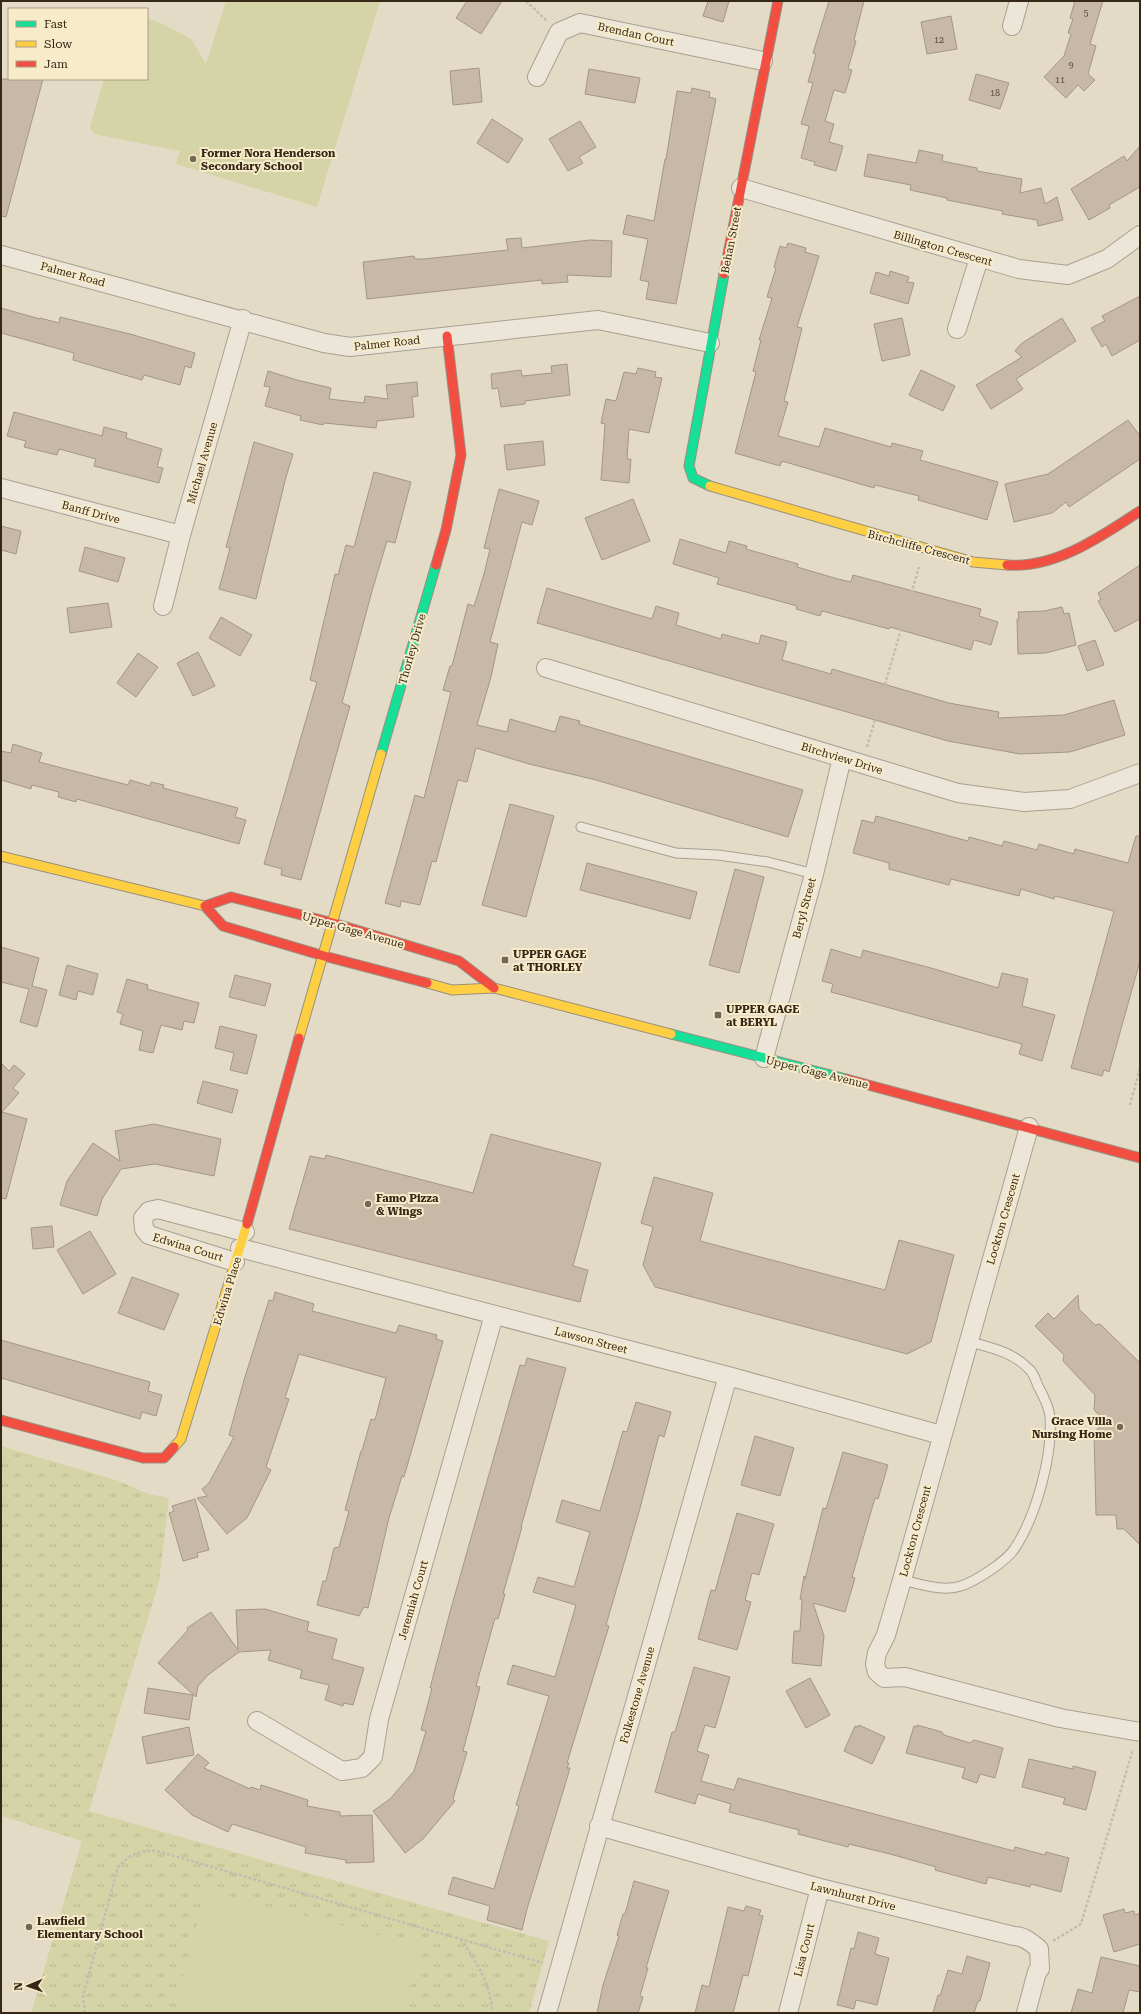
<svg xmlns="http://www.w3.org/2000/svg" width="1141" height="2014" font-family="'Roboto Serif',serif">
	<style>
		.grass { fill: url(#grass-tufts) }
		.garden { fill: #d4d4a7 }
		.building { fill: #c8b9a7; stroke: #a49686 }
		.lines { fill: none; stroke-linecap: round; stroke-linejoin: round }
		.lane-casing { stroke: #a8a091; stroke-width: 11 }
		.street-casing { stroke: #a8a091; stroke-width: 20 }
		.fast-casing { stroke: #988f80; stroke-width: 11 }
		.slow-casing { stroke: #988f80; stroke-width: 11 }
		.jam-casing { stroke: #988f80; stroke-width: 11 }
		.path { stroke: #c4bcb0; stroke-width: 2.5; stroke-dasharray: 3 2; stroke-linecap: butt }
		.lane { stroke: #ece6d9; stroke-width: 9 }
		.street { stroke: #ece6d9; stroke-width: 18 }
		.fast { stroke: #16e098; stroke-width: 9 }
		.slow { stroke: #ffcf43; stroke-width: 9 }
		.jam { stroke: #f24e42; stroke-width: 9 }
		.poi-dot { fill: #736756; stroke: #f8ebc9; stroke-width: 1.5 }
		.labels { text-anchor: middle; stroke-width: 4; stroke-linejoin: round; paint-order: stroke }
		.number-label { font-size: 9px; fill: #5a4c3c }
		.street-label { font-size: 11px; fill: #362819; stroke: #f8ebc9 }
		.poi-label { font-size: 11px; font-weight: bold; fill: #362819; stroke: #f8ebc9; text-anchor: start }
	</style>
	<defs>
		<pattern id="grass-tufts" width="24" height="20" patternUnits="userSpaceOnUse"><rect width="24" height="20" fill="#d4d4a7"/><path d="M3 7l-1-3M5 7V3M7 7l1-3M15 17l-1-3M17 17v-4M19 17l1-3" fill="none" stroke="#b7b68f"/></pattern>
	</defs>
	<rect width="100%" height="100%" fill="#e4dbc6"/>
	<!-- grass -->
	<path class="grass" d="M1 1446 119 1481 148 1494 169 1498 159 1582 89 1811 549 1941 529 2013H31L82 1841 1 1816Z"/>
	<!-- garden -->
	<path class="garden" d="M226 1H380L317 207 176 164 180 151 94 134 90 127 104 79H147V18L163 24 191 39 206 64Z
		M206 1890 421 1946 403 2013H174Z"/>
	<!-- building -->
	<path class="building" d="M467 1H502L481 34 456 18Z
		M708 1H729L723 22 703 16Z
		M829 1H864L854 40 856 41 848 69 852 70 845 93 834 90 825 121 834 124 829 142 843 146 836 171 814 165 815 162 801 158 809 126 801 124 813 83 808 82 816 54 813 53Z
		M1075 1H1103L1090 44 1096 46 1088 74 1095 80 1084 91 1078 85 1066 98 1044 77 1064 56 1071 34 1068 33 1073 19 1070 18Z
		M951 16 957 49 927 54 921 22Z
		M479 68 482 102 453 105 450 71Z
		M589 69 640 78 635 103 585 94Z
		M976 74 1009 83 1000 109 969 100Z
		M1 79H43L6 217 1 216Z
		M692 88 710 92 709 97 716 99 676 304 646 299 649 282 640 280 648 239 623 234 627 215 654 221 665 159H666L677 91 691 93Z
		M492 119 523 139 508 163 477 143Z
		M580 121 596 147 579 157 583 163 568 171 549 139Z
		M1140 146V187L1109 205 1110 208 1089 220 1071 189 1124 156 1127 161Z
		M919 150 943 155 942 161 977 168V171L1022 179 1020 193 1041 188 1045 204 1057 197 1063 220 1038 226 1037 220 1002 214 1003 211 947 200V198L910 190 911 185 864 176 868 154 916 163Z
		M521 238 522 248 590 240 612 241 611 277 567 275 568 282 542 284V280L367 299 363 262 414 256 415 259H424L508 250 506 239Z
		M788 243 806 248 805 252 819 256 797 327 802 328 784 401 788 402 778 436 819 447 825 428 891 447 892 443 923 451 920 460 998 482 987 520 918 500 919 496 875 485 874 488 782 461 780 466 735 453 756 372 753 371 761 340H759L772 298 767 297 776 268 774 267 780 246 786 248Z
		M890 271 909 277 907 282 914 283 908 304 870 293 876 272 889 276Z
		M1140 296V340L1112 356 1106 344 1102 347 1091 328 1105 321 1102 316Z
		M1 308 40 319V318L59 323 60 317 130 334 195 353 191 368 185 366 180 385 144 375 142 380 73 360 74 353 1 333Z
		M902 318 910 355 882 361 874 324Z
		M1062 318 1076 341 1016 379 1023 389 991 409 976 385 1022 357 1015 351 1022 343Z
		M567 364 570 395 525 401V404L501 407 498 388 492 389 491 374 521 370 522 376 552 373 551 366Z
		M638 368 656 372 655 377 662 378 649 433 629 429 627 459H631L629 483 601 480 605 424 601 423 606 399 616 401 624 372 636 374Z
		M921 370 955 386 943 411 909 395Z
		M268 371 297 380 331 388 329 399 364 403 365 396 388 399 386 385 417 382 418 396 412 397 414 417 377 421 376 428 324 423 323 425 300 420 301 416 265 406 270 387 264 386Z
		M14 412 102 436 104 427 127 433 126 438 162 449 157 467 163 468 159 483 94 466 96 459 59 449 57 455 24 447 26 441 7 436Z
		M1128 420 1140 436V459L1069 507 1066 502 1052 513 1014 522 1005 484 1048 474Z
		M543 441 545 465 507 470 504 445Z
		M254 442 293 454 286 477 256 599 219 589 230 548 226 547Z
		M374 472 411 482 395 543 387 541 372 591 342 703 350 706 301 880 281 875 282 869 264 864 317 682 310 680 335 574 338 575 346 545 354 547Z
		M499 489 539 501 532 525 522 522 490 642 498 644 491 677 477 725 507 732 510 719 555 732 560 716 580 721 579 724 803 790 788 837 596 780 529 764 476 748 467 782 458 780 436 862 432 861 420 905 401 901 400 907 385 903 415 795 424 798 451 692 443 690 450 666H452L468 604 474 606 484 574 490 549 484 548Z
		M633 499 650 541 602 560 585 518Z
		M1 526 21 531 16 554 1 550Z
		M680 539 726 553 729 541 747 546 746 549 798 564 797 567 838 579 851 582 853 575 981 609 979 616 998 622 991 645 974 640 971 650 890 627 889 629 822 611 820 616 796 609 797 606 717 584 719 578 673 564Z
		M85 547 125 558 118 582 79 571Z
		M1140 565V619L1115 632 1098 601 1101 599 1098 593Z
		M547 588 652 619 656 606 679 613 676 625 721 639 722 634 759 644 761 635 787 642 782 660 831 674 832 669 949 703 999 712 998 718 1064 715 1114 700 1125 735 1070 752 1020 754 948 741 537 623Z
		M108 603 112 627 70 633 67 608Z
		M1062 607 1064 614 1069 613 1076 645 1046 653 1018 654 1017 619H1019L1018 612 1044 611Z
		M221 617 252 635 240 656 209 638Z
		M1095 640 1104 665 1087 671 1078 646Z
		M198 652 215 686 193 696 177 663Z
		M138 653 158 667 136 697 117 683Z
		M13 744 42 753 39 762 128 785 130 780 150 786 151 782 164 785 163 788 238 808 235 817 246 820 239 844 77 799 76 802 58 797 59 792 32 785 31 789 1 780V751L11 753Z
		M510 804 554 816 526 917 482 905Z
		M876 816 968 841 969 837 1002 846 1004 841 1037 850 1039 844 1074 854 1075 849 1128 863 1136 836H1140V961L1109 1072 1104 1070 1102 1076 1071 1068 1114 911 1055 896 1054 899 1021 889 1019 896 951 879 949 885 889 869V863L853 853 862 820 874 823Z
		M587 863 697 892 690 919 580 890Z
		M735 869 764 877 739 973 709 965Z
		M1 947 39 958 32 986 47 990 37 1027 20 1022 29 989 1 982Z
		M831 949 861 958 863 950 931 968 998 988 1002 973 1028 979 1022 1006 1055 1015 1042 1061 1019 1054 1022 1044 831 992 833 984 822 981Z
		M67 965 98 974 93 995 78 991 76 1000 59 995Z
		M235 975 271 984 265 1006 229 997Z
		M127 979 148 985 147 989 199 1003 194 1023 184 1021 182 1030 161 1025 153 1053 139 1050 143 1031 120 1024 123 1014 117 1012Z
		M220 1026 257 1035 247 1074 230 1070 234 1053 215 1048Z
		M1 1063 9 1071 14 1065 25 1074 13 1088 19 1093 2 1112 27 1119 6 1199 1 1198Z
		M203 1081 238 1090 232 1113 197 1103Z
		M154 1124 221 1139 214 1176 155 1164 121 1169 102 1199 97 1216 60 1205 67 1181 93 1143 120 1161 115 1131Z
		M491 1134 601 1163 573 1266 588 1270 580 1302 289 1229 310 1156 325 1159 326 1155 473 1193Z
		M654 1177 713 1193 700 1241 885 1290 899 1240 954 1255 931 1342 907 1354 655 1287 643 1265 653 1227 641 1223Z
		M52 1226 54 1247 33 1249 31 1228Z
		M90 1231 116 1274 83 1294 57 1250Z
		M132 1277 179 1294 164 1330 118 1313Z
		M275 1292 314 1304 312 1311 396 1333 399 1325 437 1335 436 1339 443 1341 404 1477 402 1476 389 1518 368 1608 364 1607 359 1616 317 1605 323 1581H326L334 1548 339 1547 349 1511 345 1510 361 1451H362L371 1419 375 1420 386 1378 299 1354 285 1398 289 1399 266 1467 271 1470 247 1518 227 1534 197 1498 207 1496 202 1489 209 1483 234 1437 229 1435 244 1380 269 1300 273 1301Z
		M1078 1295 1079 1309 1095 1325 1100 1324 1140 1363V1545L1124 1529H1117L1116 1515H1096L1094 1432 1106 1422 1094 1410 1095 1395 1063 1361 1064 1355 1035 1326 1048 1313 1054 1319Z
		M1 1340 150 1382 148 1391 162 1395 156 1416 142 1412 140 1419 1 1378Z
		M527 1358 566 1368 521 1527H522L503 1594H505L498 1619 495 1618 476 1686 480 1687 463 1751 467 1752 453 1799 455 1801 423 1839 405 1853 373 1811 390 1799 414 1771 426 1731 421 1730 432 1688H430L450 1612 520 1365 525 1366Z
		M636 1402 671 1412 664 1437 659 1435 639 1512 606 1625 609 1626 567 1763H569L567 1768H570L562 1795 527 1909 522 1930 487 1920 490 1906 448 1894 453 1877 494 1889 519 1806 516 1805 549 1696 507 1684 513 1665 555 1677 576 1605 533 1592 538 1577 574 1587 590 1532 556 1522 562 1500 600 1511 623 1431 627 1432Z
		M755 1436 794 1448 780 1496 741 1485Z
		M843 1452 888 1465 878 1499 875 1498 852 1577 855 1578 845 1612 813 1603 824 1636 821 1666 792 1663 794 1631H800L802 1600 800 1599 804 1576 805 1579 823 1508 826 1509Z
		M195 1499 209 1550 197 1553 198 1557 183 1561 169 1513 174 1511 172 1506Z
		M737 1513 774 1524 759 1575 752 1573 745 1600 751 1602 737 1650 698 1639 711 1590 715 1591Z
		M265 1609 309 1622 307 1631 337 1639 332 1659 364 1668 353 1705 344 1703 343 1706 325 1700 329 1685 300 1678 302 1670 268 1660 271 1650 239 1652 208 1675 198 1686 196 1697 158 1663 188 1630 187 1628 211 1612 238 1650 236 1610Z
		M694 1667 730 1677 715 1728 705 1725 697 1751 709 1755 701 1781 734 1790 738 1778 1014 1851 1015 1847 1045 1855 1046 1852 1069 1858 1061 1892 1031 1884 1030 1887 988 1877 986 1884 935 1870 936 1867 890 1854 849 1844 848 1847 798 1834 799 1830 729 1812 731 1804 698 1794 695 1804 655 1792 672 1732H675Z
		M810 1678 830 1715 806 1728 786 1691Z
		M148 1688 193 1695 189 1720 144 1713Z
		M859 1725 885 1737 872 1764 844 1751 855 1726 858 1727Z
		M917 1725 942 1732 944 1735 970 1743 974 1740 1003 1748 995 1778 980 1774 977 1783 962 1778 965 1768 906 1753 914 1726 917 1727Z
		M189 1727 194 1755 147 1764 142 1737Z
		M198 1754 209 1763 204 1768 250 1789 251 1787 260 1790 261 1785 280 1791 308 1800 307 1806 340 1812V1816L372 1815 374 1862 346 1863V1860L305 1853 306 1847 232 1824 228 1832 192 1815 165 1790Z
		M1029 1759 1073 1769V1766L1096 1772 1086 1810 1063 1804 1065 1798 1022 1787Z
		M634 1881 669 1891 646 1968H648L640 1996 643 1997 638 2013H597L603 1985 619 1936 617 1935 623 1914H625Z
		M746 1906 761 1910 759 1915 763 1916 748 1976 743 1975 733 2013H695L702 1985 709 1987 728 1907 744 1911Z
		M1124 1909 1125 1913 1134 1911 1135 1915 1140 1913V1944L1114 1952 1103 1915Z
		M858 1932 879 1938 875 1954 889 1958 877 2005 856 2000 854 2009 837 2005 851 1948 854 1949Z
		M967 1956 990 1963 980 2001H978L974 2013H933L938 1995 940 1996 948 1970 962 1974Z
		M1101 1957 1140 1966V1992L1129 1990 1123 2013H1071L1078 1989 1092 1993Z"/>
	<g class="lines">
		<defs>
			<path id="lane" d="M581 827 676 853 718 855 768 862 814 874
				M902 1580C921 1584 942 1592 961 1586 976 1581 1007 1561 1015 1548 1036 1516 1053 1455 1050 1417 1049 1407 1043 1395 1038 1386 1036 1381 1034 1374 1030 1370 1012 1351 991 1348 967 1341"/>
			<path id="street" d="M1012 26 1019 1
				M537 77 559 32 580 23 763 61
				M741 188 1019 269 1068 275 1107 259 1140 235
				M1 255 324 343 350 347 598 320 710 343
				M957 329 979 258
				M1 488 181 535
				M163 606 181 535 243 319
				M546 668 958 793 1024 802 1070 799 1140 773
				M764 1058 814 874 842 758
				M1029 1127 902 1580 886 1635 877 1653 875 1664 877 1672 884 1678 905 1677 1060 1718 1140 1732
				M240 1248 728 1376 941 1435
				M235 1262 149 1235 144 1229 143 1218 149 1211 158 1209 245 1232
				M257 1721 342 1771 362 1768 373 1757 379 1719 494 1315
				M599 1826 820 1888 1014 1936C1024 1936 1032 1943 1039 1949L1040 1969 1037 1972 1026 2013
				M547 2013 728 1376
				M788 2013 820 1888"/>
			<path id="fast" d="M710 486 693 478 689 466 724 274
				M381 754 436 565
				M671 1034 846 1079"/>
			<path id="slow" d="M710 486 973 562 1007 565
				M1 856 205 906
				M427 983 452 990 494 988 671 1034
				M299 1038 381 754
				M174 1447 181 1439 247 1224"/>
			<path id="jam" d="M724 274 778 1
				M436 565 446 530 461 455 447 336
				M1007 565C1055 569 1102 536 1140 511
				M205 906 223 926 324 956 427 983
				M205 906 231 897 333 923 459 961 494 988
				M846 1079 1140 1158
				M247 1224 299 1038
				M1 1420 143 1458H164L174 1447"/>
		</defs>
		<!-- lane casing -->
		<use href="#lane" class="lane-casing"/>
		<!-- street casing -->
		<use href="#street" class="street-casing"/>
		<!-- fast casing -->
		<use href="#fast" class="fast-casing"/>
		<!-- slow casing -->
		<use href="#slow" class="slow-casing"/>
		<!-- jam casing -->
		<use href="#jam" class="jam-casing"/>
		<!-- path -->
		<path class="path" d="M526 1 547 21
			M867 747 919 567
			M1130 1105 1140 1068
			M461 1939C476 1962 492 1985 492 2013
			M1053 1941 1081 1924 1133 1749
			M85 2013 83 1996 118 1867C130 1854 140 1850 157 1851L543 1963"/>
		<!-- lane -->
		<use href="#lane" class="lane"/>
		<!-- street -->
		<use href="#street" class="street"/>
		<!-- fast -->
		<use href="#fast" class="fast"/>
		<!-- slow -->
		<use href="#slow" class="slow"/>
		<!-- jam -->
		<use href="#jam" class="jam"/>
	</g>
	<!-- markers -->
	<g class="poi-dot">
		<circle cx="193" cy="159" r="4"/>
		<rect x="501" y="956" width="8" height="8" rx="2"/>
		<rect x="714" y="1011" width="8" height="8" rx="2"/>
		<circle cx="368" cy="1204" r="4"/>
		<circle cx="1120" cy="1427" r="4"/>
		<circle cx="29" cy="1927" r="4"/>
	</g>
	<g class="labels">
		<!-- number labels -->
		<g class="number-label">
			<text x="1086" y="16">5</text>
			<text x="939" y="43">12</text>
			<text x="1071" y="68">9</text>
			<text x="1060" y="83">11</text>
			<text x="995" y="96">18</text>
		</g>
		<!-- street labels -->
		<g class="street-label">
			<text transform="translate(636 34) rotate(12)" y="4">Brendan Court</text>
			<text transform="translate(731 240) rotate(-79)" y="4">Behan Street</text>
			<text transform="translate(943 248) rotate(16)" y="4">Billington Crescent</text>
			<text transform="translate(73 274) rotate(15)" y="4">Palmer Road</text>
			<text transform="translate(387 343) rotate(-6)" y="4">Palmer Road</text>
			<text transform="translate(202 463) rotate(-74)" y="4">Michael Avenue</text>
			<text transform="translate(91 512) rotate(15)" y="4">Banff Drive</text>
			<text transform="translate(919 547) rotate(15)" y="4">Birchcliffe Crescent</text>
			<text transform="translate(412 649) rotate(-74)" y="4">Thorley Drive</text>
			<text transform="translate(842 758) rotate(17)" y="4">Birchview Drive</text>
			<text transform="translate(804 908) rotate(-75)" y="4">Beryl Street</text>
			<text transform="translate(353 930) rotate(16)" y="4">Upper Gage Avenue</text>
			<text transform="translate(817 1072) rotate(14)" y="4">Upper Gage Avenue</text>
			<text transform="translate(1003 1219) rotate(-74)" y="4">Lockton Crescent</text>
			<text transform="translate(188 1247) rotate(17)" y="4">Edwina Court</text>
			<text transform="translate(227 1291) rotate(-73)" y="4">Edwina Place</text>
			<text transform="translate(591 1340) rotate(15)" y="4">Lawson Street</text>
			<text transform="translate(915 1531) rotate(-75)" y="4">Lockton Crescent</text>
			<text transform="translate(413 1600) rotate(-74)" y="4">Jeremiah Court</text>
			<text transform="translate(637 1695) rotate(-74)" y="4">Folkestone Avenue</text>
			<text transform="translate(853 1896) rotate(14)" y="4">Lawnhurst Drive</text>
			<text transform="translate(804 1950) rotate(-76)" y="4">Lisa Court</text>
		</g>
		<!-- poi labels -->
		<g class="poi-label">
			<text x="201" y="157">Former Nora Henderson<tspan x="201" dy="13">Secondary School</tspan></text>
			<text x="513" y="958">UPPER GAGE<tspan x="513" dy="13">at THORLEY</tspan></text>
			<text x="726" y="1013">UPPER GAGE<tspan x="726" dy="13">at BERYL</tspan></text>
			<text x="376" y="1202">Famo Pizza<tspan x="376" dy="13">&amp; Wings</tspan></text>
			<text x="1112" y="1425" text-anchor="end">Grace Villa<tspan x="1112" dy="13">Nursing Home</tspan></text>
			<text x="37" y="1925">Lawfield<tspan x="37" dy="13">Elementary School</tspan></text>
		</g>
	</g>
	<!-- border -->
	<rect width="1141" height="2014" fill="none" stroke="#362819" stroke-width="4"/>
	<!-- legend -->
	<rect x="8" y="8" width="140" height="72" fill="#f8ebc9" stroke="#aa9d83"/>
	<rect x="16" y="21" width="20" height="6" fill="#16e098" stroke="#aa9d83"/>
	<text x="44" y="28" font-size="12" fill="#362819">Fast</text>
	<rect x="16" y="41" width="20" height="6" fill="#ffcf43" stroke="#aa9d83"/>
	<text x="44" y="48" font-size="12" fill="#362819">Slow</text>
	<rect x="16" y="61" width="20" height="6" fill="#f24e42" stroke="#aa9d83"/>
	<text x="44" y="68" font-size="12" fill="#362819">Jam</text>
	<!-- north arrow -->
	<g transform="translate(28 1986) rotate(268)" stroke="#f8ebc9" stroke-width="3" paint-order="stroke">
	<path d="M0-3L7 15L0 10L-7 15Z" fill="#362819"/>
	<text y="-6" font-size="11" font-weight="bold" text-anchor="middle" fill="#362819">N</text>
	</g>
</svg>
